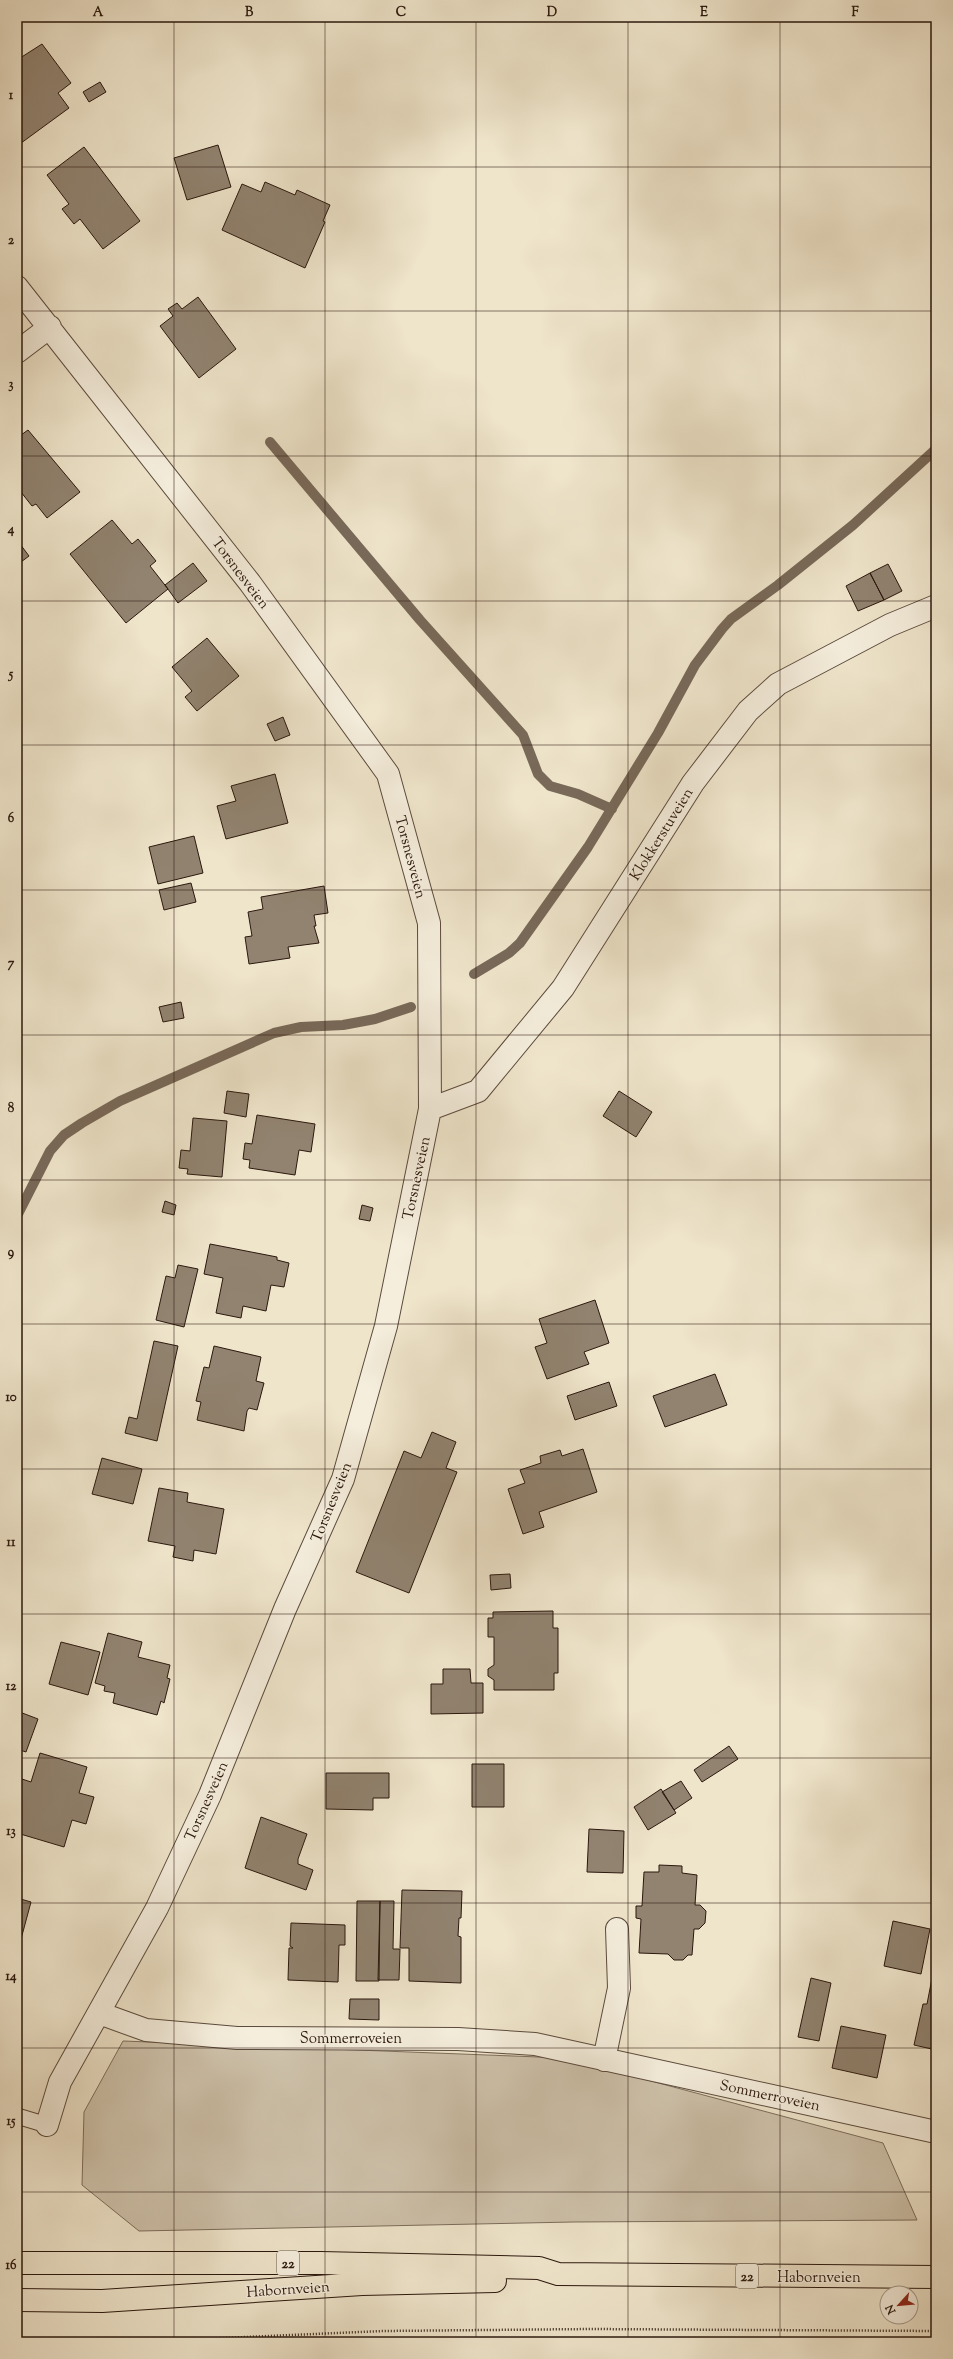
<svg xmlns="http://www.w3.org/2000/svg" width="953" height="2359" font-family="'Sorts Mill Goudy',serif">
	<style>
		.green { fill: #cec2ab; stroke: #7c6d5c }
		.lines { fill: none; stroke-linecap: round; stroke-linejoin: round }
		.stream { stroke: #786959; stroke-width: 10 }
		.building { fill: #918370; stroke: #2b180e }
		.lane-casing { stroke: #5c4b3d; stroke-width: 17 }
		.street-casing { stroke: #5c4b3d; stroke-width: 24 }
		.highway-casing { stroke: #2b180e; stroke-width: 24 }
		.path { stroke: #2b180e; stroke-width: 2.5; stroke-dasharray: 1 2; stroke-linecap: butt }
		.lane { stroke: #f5eedd; stroke-width: 15 }
		.street { stroke: #f5eedd; stroke-width: 22 }
		.highway { stroke: #efe5cb; stroke-width: 22 }
		.grid { fill: none; stroke: #2b180e; stroke-width: 1; stroke-opacity: 0.55 }
		.labels { text-anchor: middle; stroke-width: 3; stroke-linejoin: round; paint-order: stroke }
		.shield { fill: #f5eedd; stroke: #68584c; stroke-width: 1 }
		.shield-label { font-size: 14px; font-weight: bold; fill: #2b180e }
		.street-label { font-size: 15px; fill: #2b180e; stroke: #f5eedd }
		.neatline { fill: none; stroke: #2b180e; stroke-width: 1.5 }
		.grid-label { font-size: 13px; text-anchor: middle; font-weight: bold; fill: #2b180e }
	</style>
	<rect width="100%" height="100%" fill="#efe5cb"/>
	<filter id="stains"><feTurbulence type="fractalNoise" baseFrequency=".005" numOctaves="4"/><feColorMatrix values="0 0 0 0 .2 0 0 0 0 .09 0 0 0 0 .02 0 0 0 .5 -.17"/></filter>
	<radialGradient id="worn" r=".72"><stop offset=".6" stop-color="#630" stop-opacity="0"/><stop offset="1" stop-color="#630" stop-opacity=".3"/></radialGradient>
	<!-- green -->
	<path class="green" d="M123 2041 565 2058 883 2143 917 2220 573 2222 139 2231 82 2185 84 2112Z"/>
	<g class="lines">
		<!-- stream -->
		<path class="stream" d="M270 442 420 620 523 735 538 774 550 786 578 794 612 809
			M474 974 509 953 520 943 588 847 658 733 695 665 722 629 731 619 778 585 853 525 936 449
			M17 1216 50 1151 64 1135 82 1123 120 1101 274 1033 301 1027 343 1025 375 1019 411 1007"/>
	</g>
	<!-- building -->
	<path class="building" d="M42 44 71 83 58 93 69 108 17 146V60Z
		M100 82 106 92 89 102 83 92Z
		M218 145 231 187 187 200 174 158Z
		M84 147 140 221 103 249 80 219 74 224 62 209 69 204 47 175Z
		M265 182 295 195 297 190 330 205 323 221 325 222 305 268 222 230 242 184 261 192Z
		M198 297 236 349 199 378 160 326 173 316 168 309 177 303 182 309Z
		M28 430 80 492 47 518 36 504 32 506 17 487 20 484 17 479V438Z
		M112 520 132 544 138 539 156 561 150 566 168 589 126 623 70 554Z
		M17 540 29 556 17 565Z
		M193 563 207 581 178 603 165 585Z
		M888 564 902 591 884 600 870 573Z
		M870 573 884 600 858 611 846 586Z
		M207 638 239 676 197 711 185 697 192 691 172 667Z
		M283 717 290 735 275 741 267 724Z
		M275 774 288 823 226 839 217 806 236 801 231 786Z
		M194 836 203 873 158 884 149 847Z
		M191 883 196 902 164 910 159 890Z
		M324 886 328 913 314 915 316 926H314L319 943 288 947 290 958 249 964 245 937 252 936 248 912 263 909 261 897Z
		M181 1002 184 1018 163 1022 159 1007Z
		M227 1091 249 1094 246 1117 224 1113Z
		M619 1091 652 1112 636 1137 603 1116Z
		M257 1115 315 1124 311 1152 299 1150 295 1175 249 1168 250 1160 243 1159 245 1143 252 1144Z
		M193 1118 227 1121 222 1177 187 1174 188 1169 179 1168 181 1150 190 1151Z
		M165 1201 176 1205 174 1215 162 1212Z
		M362 1205 373 1208 370 1221 359 1219Z
		M210 1244 277 1257V1260L289 1263 284 1287 271 1285 266 1311 243 1306 241 1318 216 1313 223 1278 204 1274Z
		M178 1265 198 1269 184 1327 156 1320 166 1276 175 1278Z
		M595 1300 609 1343 584 1352 589 1364 547 1379 535 1347 547 1343 539 1319Z
		M154 1341 178 1346 157 1441 125 1433 129 1417 137 1419Z
		M214 1346 261 1357 256 1381 264 1383 257 1410 249 1408 247 1411 244 1431 197 1420 201 1402 196 1401 204 1367 209 1368Z
		M715 1374 727 1405 665 1427 653 1396Z
		M609 1382 617 1406 575 1420 567 1396Z
		M432 1432 456 1442 446 1468 457 1472 409 1593 356 1572 404 1451 421 1458Z
		M583 1449 597 1492 539 1512 544 1527 523 1534 508 1489 525 1483 520 1470 541 1463 540 1456 560 1450 562 1456Z
		M102 1458 142 1469 133 1504 92 1494Z
		M159 1488 188 1493 187 1502 224 1509 216 1554 194 1550 193 1561 173 1557 175 1546 148 1541Z
		M510 1574 511 1588 491 1590 490 1575Z
		M553 1611V1628H558V1673H554V1690H494V1680L488 1676V1669L494 1665V1637H488V1618H493V1612Z
		M108 1633 142 1642 138 1657 170 1665 167 1678 170 1679 164 1703 161 1701 157 1715 113 1703 115 1693 104 1691 105 1686 95 1683Z
		M61 1642 100 1652 88 1695 49 1684Z
		M443 1669H470L471 1683H483V1713L431 1714V1684H443Z
		M17 1711 38 1719 26 1752 17 1749Z
		M729 1746 738 1759 702 1782 694 1770Z
		M40 1753 87 1767 79 1793 94 1797 86 1824 72 1820 64 1847 17 1833V1786L19 1778 31 1782Z
		M472 1764H504V1807H472Z
		M326 1773H389V1798H373V1810L326 1809Z
		M681 1781 692 1798 674 1810 662 1792Z
		M661 1789 676 1813 648 1830 634 1807Z
		M261 1817 307 1834 298 1859V1864L313 1870 306 1890 245 1868Z
		M589 1829 624 1831 623 1873 587 1872Z
		M659 1865 682 1866V1873L697 1875 695 1905H700L706 1911 705 1923 699 1929H694L692 1955H688L683 1960H674L668 1954 639 1953 641 1919 636 1918V1906H642L644 1872H659Z
		M402 1890 462 1891 461 1918H459L458 1936 461 1937V1983L409 1981V1948H400Z
		M17 1898 31 1902 17 1954Z
		M357 1901H380L379 1981H356Z
		M380 1901H394L393 1949H400L399 1980H378Z
		M893 1921 930 1929 921 1974 884 1966Z
		M291 1923 345 1925V1945H339L338 1982 288 1980 289 1948H293L290 1946Z
		M934 1968H936V2050L914 2045 923 2004H927Z
		M811 1978 831 1983 819 2041 798 2037Z
		M350 1999H379V2020L349 2019Z
		M841 2026 886 2035 877 2078 832 2068Z"/>
	<g class="lines">
		<defs>
			<path id="lane" d="M17 2116 47 2125"/>
			<path id="street" d="M17 287 250 583 388 774 429 923 430 1109 386 1326 343 1479 285 1609 210 1795 157 1908 60 2082 47 2125
				M17 352 50 327
				M430 1109 478 1091 563 988 693 783 748 711 778 684 890 625 936 606
				M99 2013 146 2030 237 2038 458 2039 535 2044 936 2132
				M604 2060 619 1988 617 1929"/>
			<path id="highway" d="M17 2263H321L539 2268 558 2274 936 2277
				M17 2300 102 2301 362 2284 495 2281"/>
		</defs>
		<!-- lane casing -->
		<use href="#lane" class="lane-casing"/>
		<!-- street casing -->
		<use href="#street" class="street-casing"/>
		<!-- highway casing -->
		<use href="#highway" class="highway-casing"/>
		<!-- path -->
		<path class="path" d="M130 2342 383 2331 591 2329 936 2331"/>
		<!-- lane -->
		<use href="#lane" class="lane"/>
		<!-- street -->
		<use href="#street" class="street"/>
		<!-- highway -->
		<use href="#highway" class="highway"/>
	</g>
	<!-- grid -->
	<path class="grid" d="M174 17V2342M325 17V2342M476 17V2342M628 17V2342M780 17V2342M17 167H936M17 311H936M17 456H936M17 601H936M17 745H936M17 890H936M17 1035H936M17 1180H936M17 1324H936M17 1469H936M17 1614H936M17 1758H936M17 1903H936M17 2048H936M17 2192H936"/>
	<g class="labels">
		<!-- shield labels -->
		<g class="shield">
			<rect x="277" y="2251" width="22" height="24" rx="3"/>
			<rect x="736" y="2264" width="22" height="24" rx="3"/>
		</g>
		<g class="shield-label">
			<text x="288" y="2268">22</text>
			<text x="747" y="2281">22</text>
		</g>
		<!-- street labels -->
		<g class="street-label">
			<text transform="translate(241 573) rotate(53)" y="5">Torsnesveien</text>
			<text transform="translate(661 834) rotate(-58)" y="5">Klokkerstuveien</text>
			<text transform="translate(411 857) rotate(75)" y="5">Torsnesveien</text>
			<text transform="translate(416 1178) rotate(-78)" y="5">Torsnesveien</text>
			<text transform="translate(331 1502) rotate(-68)" y="5">Torsnesveien</text>
			<text transform="translate(206 1801) rotate(-66)" y="5">Torsnesveien</text>
			<text x="351" y="2043">Sommerroveien</text>
			<text transform="translate(770 2095) rotate(12)" y="5">Sommerroveien</text>
			<text x="819" y="2282">Habornveien</text>
			<text transform="translate(288 2289) rotate(-4)" y="5">Habornveien</text>
		</g>
	</g>
	<!-- margin -->
	<rect width="953" height="2359" fill="none" stroke="#efe5cb" stroke-width="44"/>
	<!-- north arrow -->
	<g transform="translate(899 2305) rotate(243)"><circle r="19" fill="#f5eedd" stroke="#a4988a"/>
	<path d="M0-3L7 15L0 10L-7 15Z" fill="#8f2418"/>
	<text y="-6" font-size="11" font-weight="bold" text-anchor="middle" fill="#2b180e">N</text>
	</g>
	<rect x="22" y="22" width="909" height="2315" class="neatline"/>
	<g class="grid-label">
		<text x="98" y="16">A</text>
		<text x="249" y="16">B</text>
		<text x="401" y="16">C</text>
		<text x="552" y="16">D</text>
		<text x="704" y="16">E</text>
		<text x="855" y="16">F</text>
		<text x="11" y="99">1</text>
		<text x="11" y="244">2</text>
		<text x="11" y="388">3</text>
		<text x="11" y="533">4</text>
		<text x="11" y="678">5</text>
		<text x="11" y="822">6</text>
		<text x="11" y="967">7</text>
		<text x="11" y="1112">8</text>
		<text x="11" y="1256">9</text>
		<text x="11" y="1401">10</text>
		<text x="11" y="1546">11</text>
		<text x="11" y="1690">12</text>
		<text x="11" y="1835">13</text>
		<text x="11" y="1980">14</text>
		<text x="11" y="2125">15</text>
		<text x="11" y="2269">16</text>
	</g>
	<rect width="100%" height="100%" filter="url(#stains)"/>
	<rect width="100%" height="100%" fill="url(#worn)"/>
</svg>
